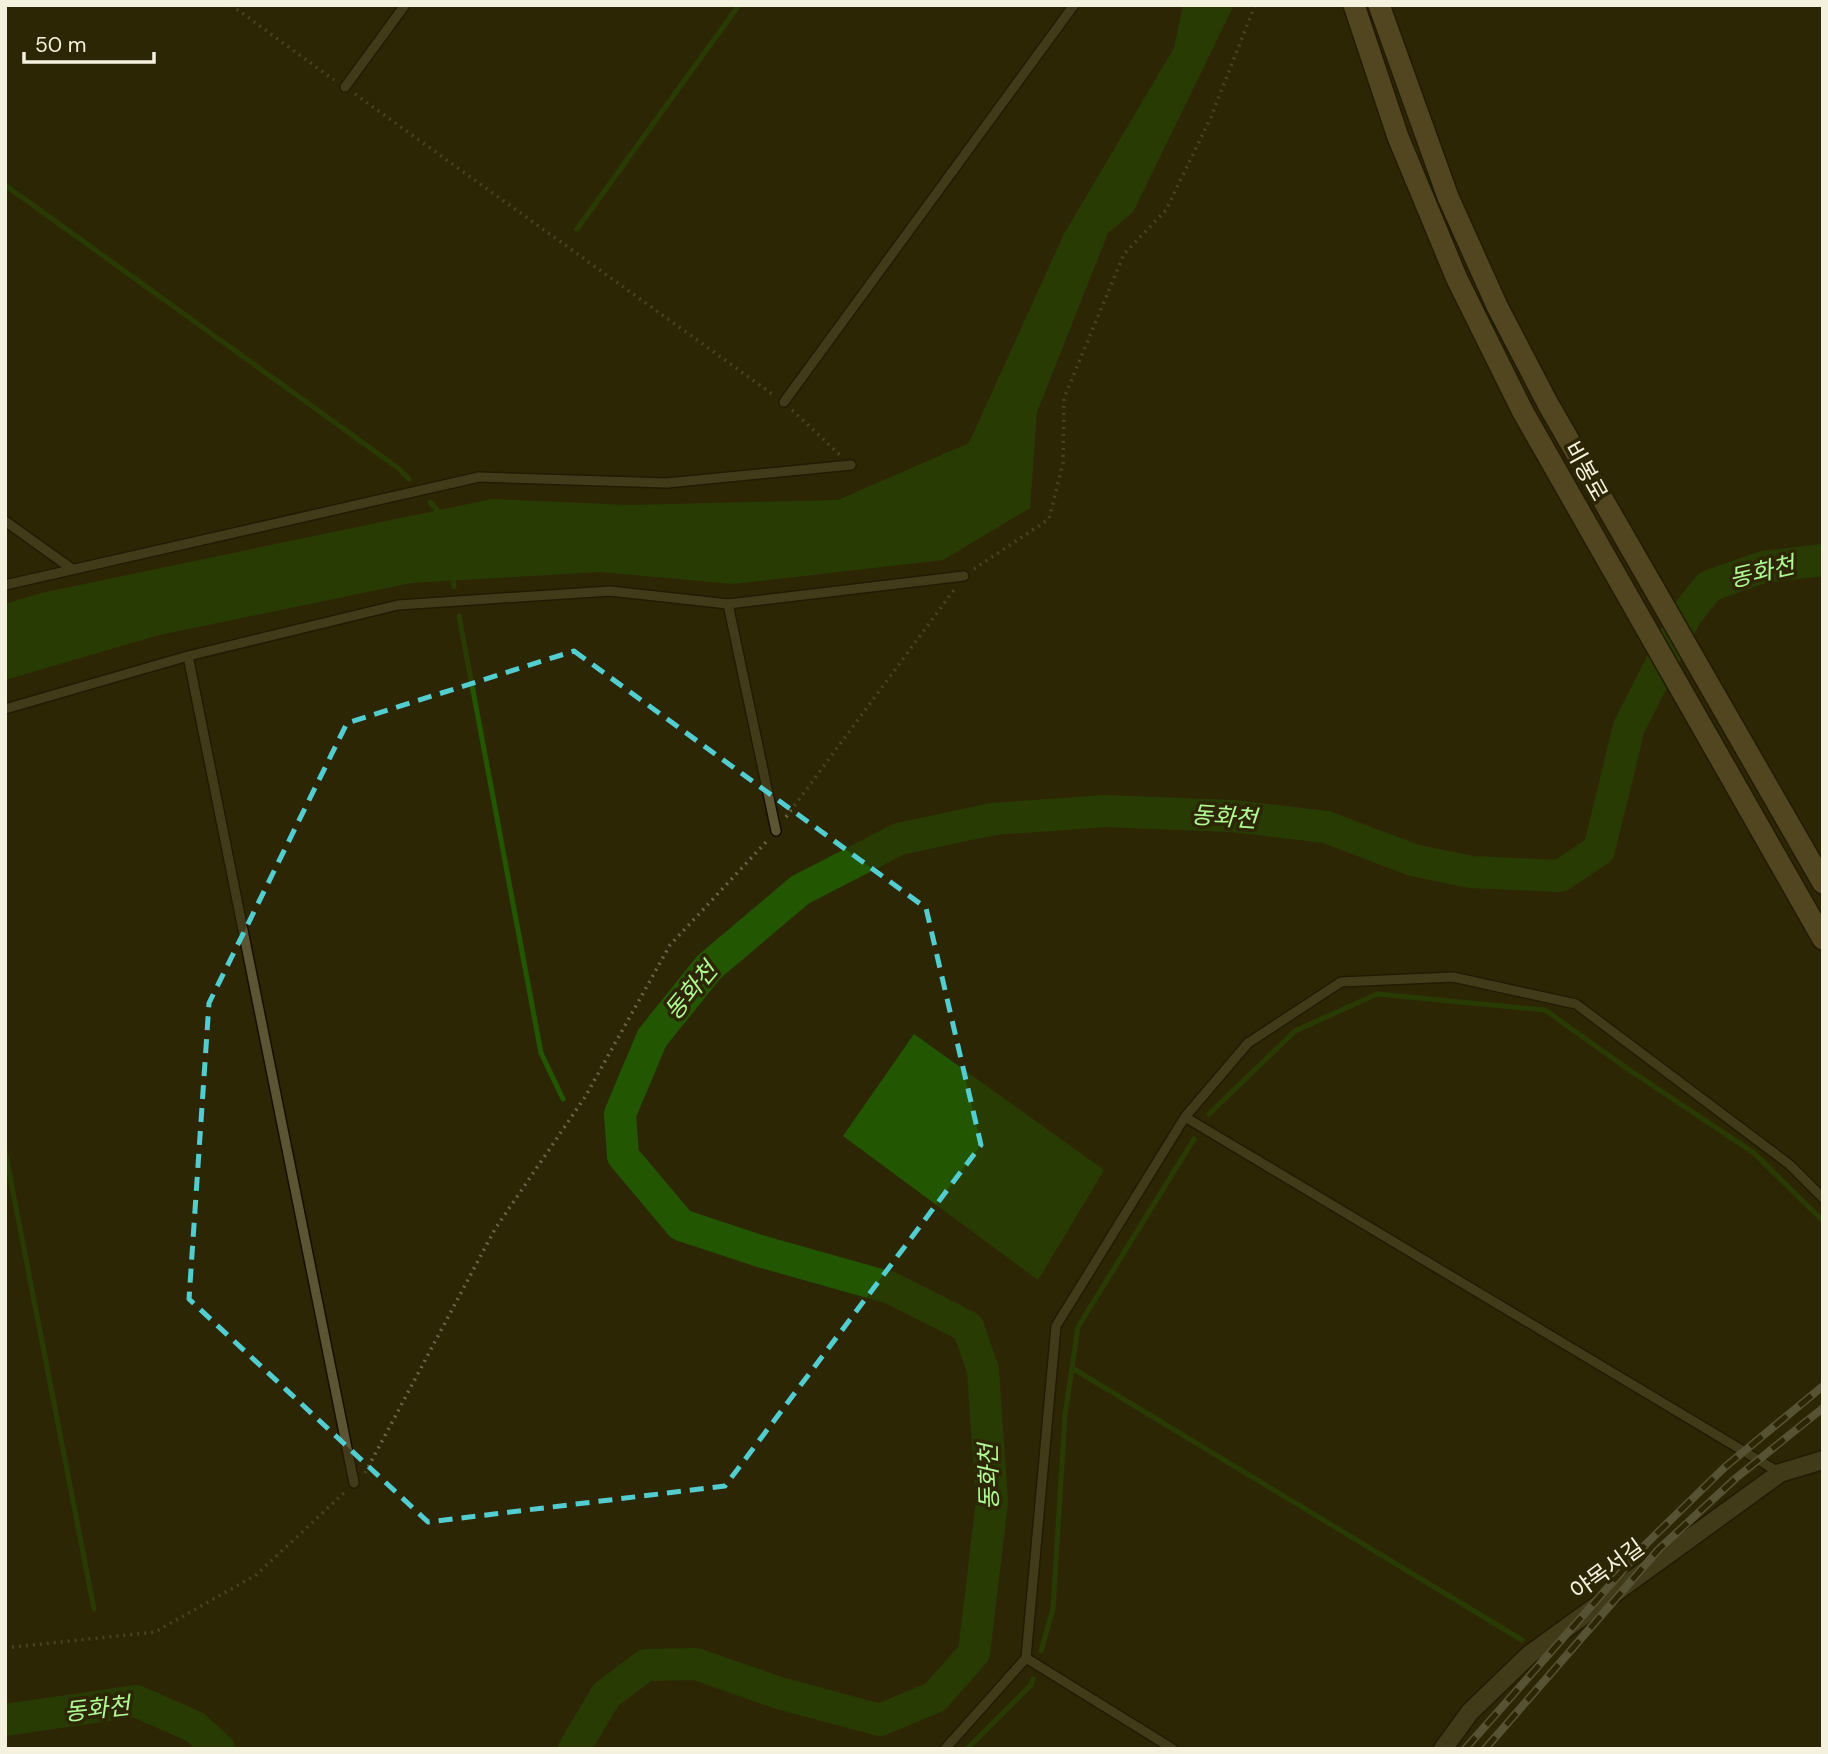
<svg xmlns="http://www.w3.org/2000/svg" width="1828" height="1754" font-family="'DM Sans','Noto Sans KR',sans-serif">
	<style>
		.water { fill: #225600 }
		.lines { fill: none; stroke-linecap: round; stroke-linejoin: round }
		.stream { stroke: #225600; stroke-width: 5 }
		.river { stroke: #225600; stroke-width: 32 }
		.lane-casing { stroke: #140f00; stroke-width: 12 }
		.street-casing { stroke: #140f00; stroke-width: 21 }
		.secondary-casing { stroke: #140f00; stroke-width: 24 }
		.path { stroke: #6b6448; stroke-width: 3.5; stroke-dasharray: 2 5; stroke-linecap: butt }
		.lane { stroke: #5c5534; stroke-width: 9 }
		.street { stroke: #5c5534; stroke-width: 18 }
		.secondary { stroke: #7e6d44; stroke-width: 21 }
		.rail-casing { stroke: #8d886e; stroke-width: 8 }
		.rail { stroke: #2d2605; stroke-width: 5; stroke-dasharray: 16; stroke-linecap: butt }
		.marked { fill: none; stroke: #52cdd0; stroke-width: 5; stroke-dasharray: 14 9; stroke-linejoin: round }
		.labels { text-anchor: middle; stroke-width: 7; stroke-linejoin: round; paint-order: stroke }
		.street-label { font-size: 23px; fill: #f5f1df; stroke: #2d2605 }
		.water-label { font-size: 24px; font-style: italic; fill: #aff992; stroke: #2d2605 }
	</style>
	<rect width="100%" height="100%" fill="#2d2605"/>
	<!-- water -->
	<path class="water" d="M1183 5H1234L1133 212 1108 233 1037 412 1030 508 943 560 734 584 600 572 411 583 159 635 5 680V604L41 593 492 499 629 505 838 500 969 443 1064 234 1174 48Z
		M914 1034 1104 1170 1038 1280 843 1136Z"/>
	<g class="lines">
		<!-- stream -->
		<path class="stream" d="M5 185 398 468 409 479
			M577 229 739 5
			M430 502 437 510
			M453 580 454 587
			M459 616 541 1053 563 1099
			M1209 1114 1295 1031 1377 994 1545 1010 1628 1069 1754 1153 1823 1221
			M5 1151 94 1609
			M1072 1368 1522 1640
			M1041 1651 1053 1609 1065 1415 1078 1327 1194 1139
			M967 1749 1031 1685 1033 1679"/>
		<!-- river -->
		<path class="river" d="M5 1720 136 1701 195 1727 219 1749
			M574 1749 606 1695 646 1665 696 1664 779 1693 880 1720 935 1697 974 1653 992 1502 983 1370 968 1327 891 1288 763 1252 681 1225 623 1156 620 1114 652 1038 709 967 800 890 899 839 993 819 1105 811 1232 816 1326 827 1413 860 1471 872 1560 876 1599 850 1629 727 1686 615 1709 586 1763 567 1823 560"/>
		<defs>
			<path id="lane" d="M345 87 405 5
				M784 402 1074 5
				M5 521 72 569
				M5 585 479 477 667 483 851 465
				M728 604 776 831
				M188 656 354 1483
				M5 709 188 656 398 605 610 591 728 604 964 576
				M1185 1117 1780 1473
				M1026 1658 1173 1749
				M945 1749 1026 1658 1056 1326 1185 1117 1248 1043 1341 982 1453 977 1576 1004 1790 1165 1823 1198"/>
			<path id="street" d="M1443 1749 1470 1712 1529 1655 1780 1473 1823 1460"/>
			<path id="secondary" d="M1354 5 1398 137 1457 279 1523 412 1823 939
				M1379 5 1448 197 1497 306 1548 404 1823 883"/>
		</defs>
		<!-- lane casing -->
		<use href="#lane" class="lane-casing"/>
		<!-- street casing -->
		<use href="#street" class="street-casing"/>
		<!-- secondary casing -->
		<use href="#secondary" class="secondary-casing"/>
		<!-- path -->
		<path class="path" d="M231 5 334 80
			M355 94 775 396
			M792 410 840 455
			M974 569 1049 519 1063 463 1064 398 1124 254 1166 210 1211 117 1255 5
			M786 817 954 590
			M365 1473 495 1229 585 1097 670 945 768 840
			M5 1648 155 1632 256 1575 346 1491"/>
		<!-- lane -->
		<use href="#lane" class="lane"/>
		<!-- street -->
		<use href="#street" class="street"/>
		<!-- secondary -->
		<use href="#secondary" class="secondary"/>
		<defs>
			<path id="rail" d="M1465 1749 1647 1543 1725 1467 1823 1386
				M1485 1749 1659 1549 1736 1478 1823 1408"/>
		</defs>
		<!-- rail casing -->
		<use href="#rail" class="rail-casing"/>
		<!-- rail -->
		<use href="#rail" class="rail"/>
	</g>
	<!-- marked area -->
	<path d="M0 0H1828V1754H0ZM574 651 926 908 981 1145 725 1486 428 1522 189 1299 209 1003 347 723Z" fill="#2d2605" fill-opacity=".55" fill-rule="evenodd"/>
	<path class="marked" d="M574 651 926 908 981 1145 725 1486 428 1522 189 1299 209 1003 347 723Z"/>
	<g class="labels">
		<!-- street labels -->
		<g class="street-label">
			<text transform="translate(1586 471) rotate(61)" y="8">비봉로</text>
			<text transform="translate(1607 1569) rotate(-36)" y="8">야목서길</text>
		</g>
		<!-- water labels -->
		<g class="water-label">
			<text transform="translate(1762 572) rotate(-13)" y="8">동화천</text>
			<text transform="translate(1224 817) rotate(4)" y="8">동화천</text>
			<text transform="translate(691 991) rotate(-50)" y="8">동화천</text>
			<text transform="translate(989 1477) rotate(-91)" y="8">동화천</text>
			<text transform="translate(97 1709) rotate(-6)" y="8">동화천</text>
		</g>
	</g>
	<!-- border -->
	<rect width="1828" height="1754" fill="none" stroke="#f5f1df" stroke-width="14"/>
	<!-- scale -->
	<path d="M24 52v10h130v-10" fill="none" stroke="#f5f1df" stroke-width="3.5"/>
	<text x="35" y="52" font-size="21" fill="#f5f1df" stroke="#2d2605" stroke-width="5" paint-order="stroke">50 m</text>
</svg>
